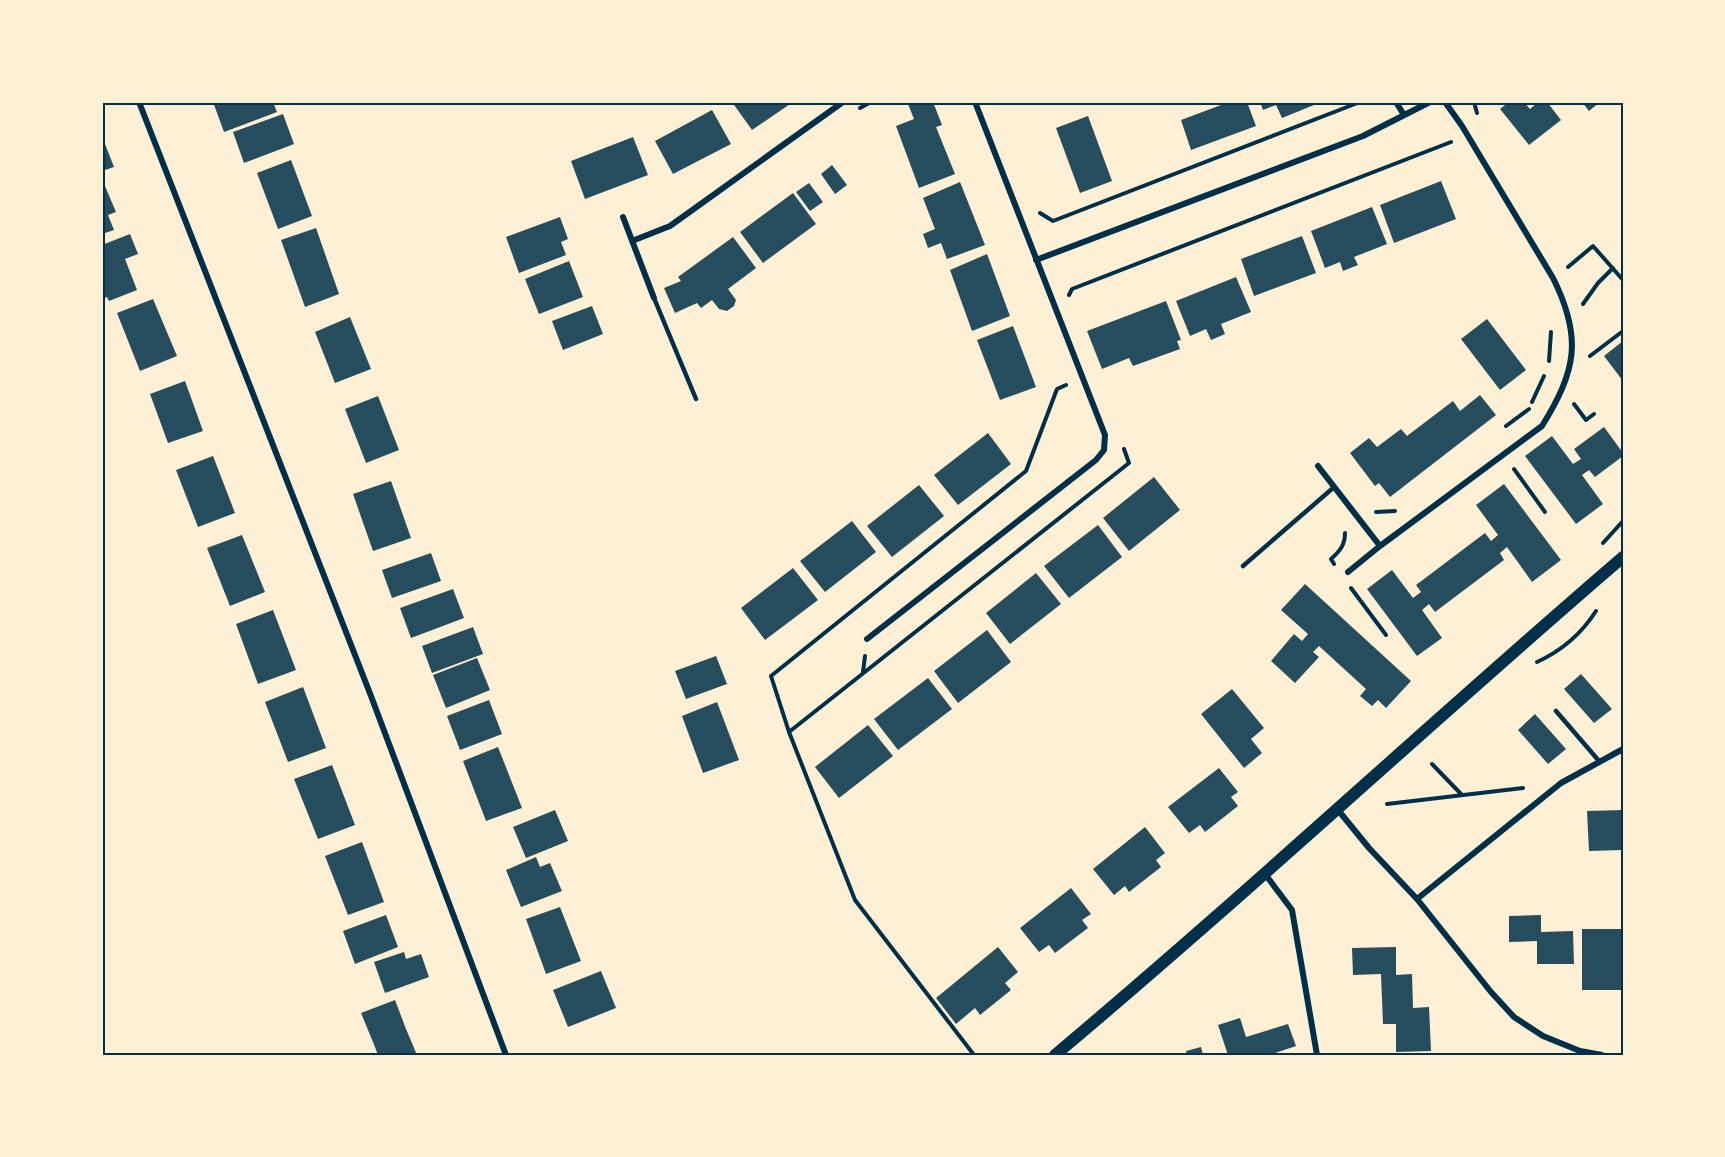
<svg xmlns="http://www.w3.org/2000/svg" width="1725" height="1157" font-family="'Varela Round',sans-serif">
	<style>
		.building { fill: #264d5e }
		.lines { fill: none; stroke-linecap: round; stroke-linejoin: round }
		.path { stroke: #003049; stroke-width: 4 }
		.service { stroke: #003049; stroke-width: 4.5 }
		.minor { stroke: #003049; stroke-width: 6 }
		.secondary { stroke: #003049; stroke-width: 12 }
		.neatline { fill: none; stroke: #003049; stroke-width: 2 }
	</style>
	<rect width="100%" height="100%" fill="#fdf0d5"/>
	<!-- building -->
	<path class="building" d="M213 102H273L277 112 224 132Z
		M732 102H793L752 130Z
		M913 102H933L942 125 936 127 955 174 919 188 896 126 914 119 908 104Z
		M1229 102H1247L1256 126 1191 150 1181 120Z
		M1260 102H1313L1314 105 1282 118 1276 105 1263 110Z
		M1509 102H1524L1530 109 1538 102H1547L1561 120 1529 145 1500 109Z
		M1582 102H1600L1589 111Z
		M712 110 731 144 673 174 655 141Z
		M283 114 294 144 244 163 233 132Z
		M1088 116 1112 181 1080 193 1056 128Z
		M633 137 648 175 585 199 571 161Z
		M105 144 114 167 102 171V145Z
		M291 160 312 216 278 229 257 173Z
		M832 165 847 185 835 194 821 174Z
		M102 179 116 212 108 215 114 230 102 234Z
		M1441 181 1456 219 1394 243 1380 205Z
		M960 182 985 245 947 259 941 243 928 248 923 234 935 229 923 198Z
		M809 183 823 202 810 211 796 192Z
		M793 193 816 224 763 263 740 232Z
		M1372 207 1387 244 1354 257 1358 265 1343 271 1340 262 1325 268 1311 231Z
		M560 217 568 239 561 242 566 255 519 273 506 237Z
		M316 228 339 294 305 307 281 240Z
		M130 234 138 254 125 259 137 290 109 301 107 297 102 299V245Z
		M1302 236 1316 273 1254 296 1241 259Z
		M733 237 756 268 728 289 736 300 734 306 727 311 719 309 712 300 701 308 697 303 675 313 664 288 681 281 678 277Z
		M987 254 1010 316 972 331 950 270Z
		M569 261 583 297 539 314 525 279Z
		M1236 277 1251 312 1221 324 1225 334 1211 340 1206 329 1190 336 1176 301Z
		M153 299 177 356 140 371 117 313Z
		M1166 301 1181 340 1177 341 1180 349 1133 366 1129 358 1102 369 1087 331Z
		M592 306 603 334 563 350 552 321Z
		M350 317 371 369 335 383 315 332Z
		M1487 319 1526 370 1500 390 1461 339Z
		M1013 326 1036 387 1000 400 977 340Z
		M1623 341V381L1604 356Z
		M185 381 203 431 168 443 150 394Z
		M1480 395 1496 415 1390 497 1379 483 1375 486 1350 453 1369 438 1377 447 1401 429 1407 436 1453 401 1460 411Z
		M378 396 399 450 366 463 345 409Z
		M1604 427 1623 453V456L1595 477 1589 470 1582 475 1603 504 1576 524 1525 456 1552 436 1573 464 1581 459 1574 449Z
		M988 433 1011 464 958 505 934 475Z
		M213 456 235 513 198 527 176 470Z
		M1154 477 1180 510 1129 551 1103 518Z
		M391 481 411 538 373 551 353 494Z
		M1504 484 1561 560 1532 582 1507 547 1500 553 1504 560 1435 612 1429 604 1422 610 1442 638 1417 656 1367 589 1392 570 1413 598 1421 592 1416 585 1485 533 1491 541 1498 535 1476 505Z
		M919 485 944 516 892 557 867 526Z
		M852 521 876 552 825 592 800 561Z
		M1098 525 1122 557 1069 598 1044 566Z
		M242 535 265 592 230 606 207 548Z
		M431 553 441 581 392 598 382 570Z
		M793 568 818 600 765 640 741 608Z
		M1036 573 1061 604 1010 644 986 613Z
		M1305 584 1411 681 1386 708 1378 700 1372 706 1360 696 1366 689 1319 646 1313 652 1319 657 1295 683 1271 661 1294 634 1302 641 1308 634 1281 610Z
		M453 589 464 618 411 638 400 608Z
		M273 610 296 670 258 684 236 624Z
		M473 627 483 654 432 673 422 646Z
		M987 630 1011 662 958 703 934 671Z
		M716 656 727 684 686 699 675 671Z
		M477 658 490 690 446 708 433 675Z
		M1581 674 1612 709 1594 723 1564 689Z
		M928 678 952 709 898 750 874 719Z
		M303 687 326 748 288 762 265 702Z
		M1232 689 1264 728 1251 739 1262 753 1244 768 1201 714Z
		M489 700 502 734 460 750 447 716Z
		M717 702 739 760 703 773 682 716Z
		M1535 714 1566 749 1548 764 1518 730Z
		M868 725 893 756 839 798 815 767Z
		M498 747 522 808 486 821 463 761Z
		M332 765 355 825 318 839 294 779Z
		M1219 768 1238 792 1231 797 1238 806 1205 832 1200 825 1189 833 1168 807Z
		M555 810 568 841 526 858 513 827Z
		M1623 810V850L1589 851 1587 811Z
		M1145 827 1165 853 1156 860 1161 867 1129 892 1125 886 1114 895 1093 869Z
		M362 842 384 902 348 915 325 856Z
		M536 857 540 867 550 863 562 891 521 907 506 870Z
		M1071 888 1091 914 1082 920 1088 928 1055 953 1049 945 1039 952 1020 928Z
		M560 907 581 961 546 974 526 919Z
		M386 915 398 947 355 964 343 931Z
		M1541 915V932L1573 931 1574 964H1537V941L1509 942V916Z
		M1582 929H1623V990H1582Z
		M998 947 1018 972 1005 983 1011 990 980 1015 975 1008 956 1024 936 998Z
		M1396 947V975L1412 974 1413 1008 1429 1007 1431 1051 1396 1052V1024H1383L1381 974 1353 975 1352 948Z
		M404 952 406 959 421 954 429 977 385 993 374 962Z
		M601 971 616 1008 568 1027 553 990Z
		M395 1000 406 1029 417 1055H378L373 1042 361 1013Z
		M1240 1018 1246 1037 1288 1024 1296 1046 1269 1055H1228L1218 1025Z
		M1201 1047 1203 1055H1187L1186 1051Z"/>
	<g class="lines">
		<!-- path -->
		<path class="path" d="M1474 102 1477 113
			M860 108 871 102
			M1040 213 1053 221 1360 102
			M1568 267 1593 246 1623 280
			M1069 295 1072 289 1451 142
			M1583 304 1598 283 1613 268
			M1590 356 1623 331
			M1549 361 1551 332
			M1532 402 1544 376
			M1574 404 1586 420 1594 414
			M1506 426 1529 409
			M1514 469 1545 512
			M1376 512 1395 511
			M1603 543 1623 521
			M1334 564 1331 559C1340 551 1345 545 1345 533
			M1351 588 1386 635
			M1537 662C1561 651 1582 633 1596 611
			M863 672 865 656
			M789 732 1129 463 1124 449
			M1432 764 1462 795
			M1387 804 1523 788
			M974 1055 855 900 789 732 771 676 1026 471 1057 389 1066 385"/>
		<!-- service -->
		<path class="service" d="M654 298 696 399
			M1243 566 1333 488
			M1556 711 1599 761"/>
		<!-- minor -->
		<path class="minor" d="M139 102 371 696 506 1055
			M1396 102 1404 115
			M623 217 654 298
			M632 241 670 226 843 102
			M1036 260 1363 136 1430 102
			M1318 466 1380 546
			M1348 572 1380 546 1542 426C1576 371 1583 338 1553 278L1462 126 1445 102
			M867 639 1096 460 1104 450 1105 435 975 102
			M1338 810 1369 848 1417 899 1491 992 1514 1017 1543 1036 1580 1051 1602 1055
			M1265 874 1292 910 1317 1055
			M1417 899 1561 783 1623 749"/>
		<!-- secondary -->
		<path class="secondary" d="M1055 1055C1248 893 1432 721 1623 557"/>
	</g>
	<!-- border -->
	<rect width="1725" height="1157" fill="none" stroke="#fdf0d5" stroke-width="207"/>
	<rect x="104" y="104" width="1518" height="950" class="neatline"/>
</svg>
